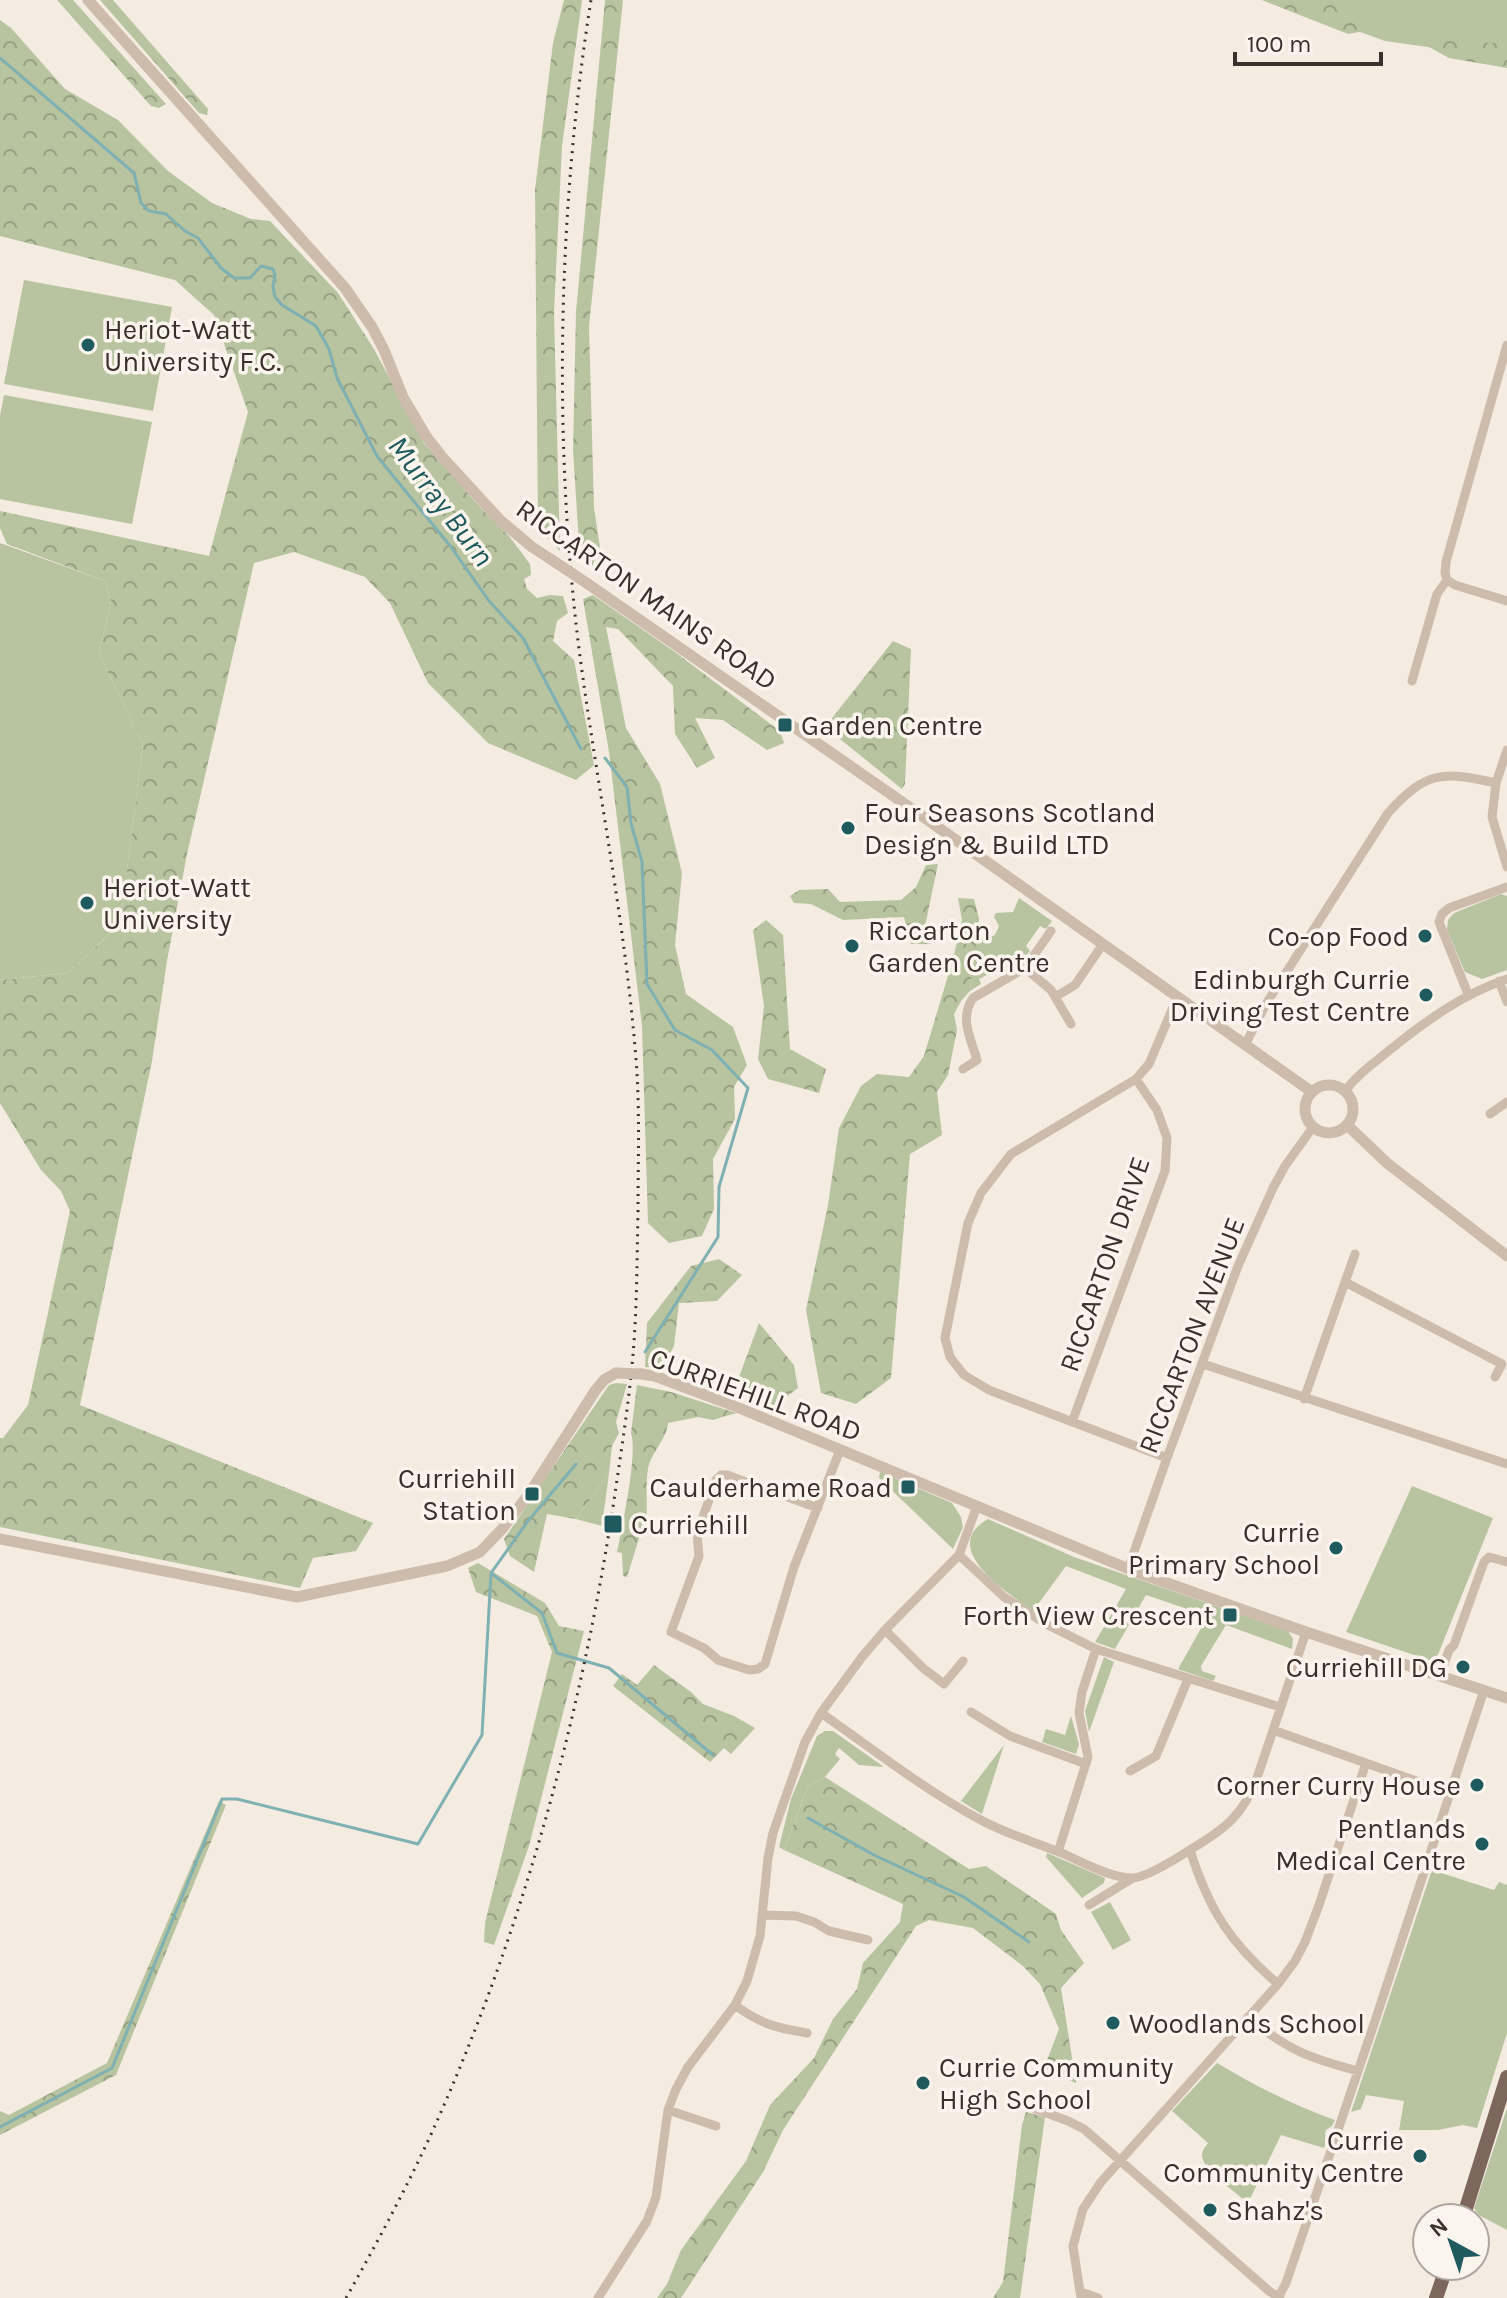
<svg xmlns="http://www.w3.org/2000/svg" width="1507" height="2298" font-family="Karla,sans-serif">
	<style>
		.green { fill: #b8c4a0 }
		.forest { fill: url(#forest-crowns) }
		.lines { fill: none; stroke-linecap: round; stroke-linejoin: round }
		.stream { stroke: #7fb0b2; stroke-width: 3 }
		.minor { stroke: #cdbbac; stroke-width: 9 }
		.tertiary { stroke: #cdbbac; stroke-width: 11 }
		.primary { stroke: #7d675c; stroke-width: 14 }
		.rail { stroke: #3b302b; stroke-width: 3; stroke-dasharray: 2 6; stroke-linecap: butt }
		.tertiary-bridge { stroke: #cdbbac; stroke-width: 11 }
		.poi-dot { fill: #1f5a5e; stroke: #fbf5ee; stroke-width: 3 }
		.labels { text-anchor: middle; stroke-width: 7; stroke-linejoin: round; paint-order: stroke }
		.poi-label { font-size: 28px; fill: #3b302b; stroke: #fbf5ee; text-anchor: end }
		.street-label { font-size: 28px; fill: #3b302b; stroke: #fbf5ee }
		.water-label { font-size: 30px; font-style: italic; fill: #1f5a5e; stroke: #fbf5ee }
	</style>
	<defs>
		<pattern id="forest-crowns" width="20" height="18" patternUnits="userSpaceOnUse" patternTransform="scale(2)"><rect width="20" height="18" fill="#b8c4a0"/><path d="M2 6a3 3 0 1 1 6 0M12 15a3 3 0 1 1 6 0" fill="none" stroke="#97a083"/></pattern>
	</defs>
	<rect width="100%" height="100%" fill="#f4ebe1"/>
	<!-- green -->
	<path class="green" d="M1272 0H1507V58L1385 41Z
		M24 280 172 307 153 411 4 384Z
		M4 395 152 422 132 524 0 499V416Z
		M0 543 105 581 111 602 99 654 143 744 120 924 68 973 0 980Z
		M1501 894 1507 896V970L1482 979 1465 972 1447 930 1448 920 1454 913Z
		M1019 898 1052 921 1046 929 1040 926 1026 946 1030 951 1019 963 1005 972 1002 967 979 979 981 984 970 991 976 937 988 938 995 935 999 926 994 917 996 913 1013 912Z
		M880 1472 952 1503 961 1517 963 1527 953 1549 879 1478Z
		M609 1473 602 1526 576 1519Z
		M1412 1486 1493 1518 1435 1662 1346 1632Z
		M988 1519 1074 1557 1288 1631 1293 1639 1292 1649 1226 1625 1201 1666 1202 1671 1216 1676 1213 1681 1178 1669 1208 1616 1146 1595 1115 1649 1095 1642 1126 1589 1066 1566 1033 1611C1008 1593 937 1548 988 1519Z
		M1104 1657 1114 1662 1089 1732 1085 1711Z
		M1071 1716 1079 1744 1076 1754 1042 1742 1046 1729 1065 1735Z
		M825 1731H833L884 1767 859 1765 839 1748 835 1754 840 1759 825 1777 808 1786 784 1850 779 1847 791 1799 817 1736Z
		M1004 1745 982 1814 961 1801Z
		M1047 1853 1105 1878 1104 1883 1082 1898 1046 1857Z
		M1432 1870 1494 1890 1499 1882 1507 1885V2033L1477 2128 1463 2125 1438 2130H1399L1404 2101 1366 2095 1361 2109 1351 2112Z
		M1110 1902 1131 1940 1113 1950 1091 1912Z
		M1217 2063C1255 2086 1293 2105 1335 2120L1332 2126 1326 2130 1325 2134 1327 2139 1324 2148 1281 2135 1248 2203C1237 2193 1202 2170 1202 2155 1202 2150 1206 2146 1208 2143L1172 2111Z
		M1507 2108V2230L1479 2215 1474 2208Z"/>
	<!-- forest -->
	<path class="forest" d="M57 0H73L166 104 159 108 151 106Z
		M100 0H113L208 109 207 115 199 113Z
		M564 0H582L562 146 554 312 560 551 538 528 535 190 553 43Z
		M605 0H623L589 326 594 508 600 547 592 566 580 559 573 450 576 312Z
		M1262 0H1343L1365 31 1348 34Z
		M0 20 11 28 65 89 118 120 168 171 212 203 251 219 270 221 338 293 374 349 424 443 480 507 509 536 530 564 531 575 524 579 527 589 537 598 550 595 563 596 568 613 557 621 553 641 574 660 594 765 576 780 488 743 428 683 390 603 365 577 294 552 254 563 187 854 167 961 152 1061 80 1405 373 1523 356 1551 313 1558 300 1588 0 1527V1438H3L28 1405 70 1211 61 1191 41 1170 0 1103V980L68 973 120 924 143 744 99 654 111 602 105 581 7 544 0 528V511L209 556 248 412 214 315 175 280 0 236Z
		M1423 38 1507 44V68L1449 58 1422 43Z
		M593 595 675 652 780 731 784 743 767 750 723 720 695 718 715 758 697 768 675 734 673 686 618 629 606 627 626 728 660 784 682 873 675 945 686 994 733 1027 747 1065 734 1087 735 1119 713 1159 714 1209 702 1236 669 1243 648 1223 642 1026 609 752 583 599Z
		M893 641 911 649 905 784 902 789 825 727Z
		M938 864 924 931 931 944H911L904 917 843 920 811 904 794 903 790 896 799 890 828 889 840 902 901 900 916 887 926 865Z
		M958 898 974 899 979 919 970 991 961 1001 954 1014 957 1030 948 1075 937 1092 942 1135 910 1154 891 1378 856 1404 821 1393 806 1310 828 1205 839 1128 861 1086 877 1074 909 1077 924 1056 953 959 962 920Z
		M766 920 783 935 790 1049 826 1069 819 1093 768 1079 758 1059 764 1006 753 930Z
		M719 1259 742 1275 717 1301 679 1303 674 1346 662 1368 645 1367 647 1323 691 1266Z
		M759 1323 794 1365 798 1388 774 1406 735 1388Z
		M616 1383 627 1384 616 1422 619 1433 612 1446 609 1473 576 1519 547 1514 534 1572 510 1556 504 1539 609 1385Z
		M637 1385 671 1392 736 1413 713 1420 698 1417 668 1423C667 1439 651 1452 648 1469 645 1486 648 1505 646 1522 641 1528 631 1566 627 1577L623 1576 622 1553 617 1552C622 1528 638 1453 631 1433Z
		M478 1563 545 1603 559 1626 584 1631 529 1846 494 1945 484 1942 485 1923 552 1652 537 1616 476 1592 468 1568Z
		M654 1665 691 1692 703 1704 734 1716 755 1728 731 1754 724 1748 710 1762 613 1686 622 1674 637 1685Z
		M825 1777 969 1869 986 1866 1056 1914 1061 1930 1084 1963 1061 1988 1076 2083 1052 2073 1044 2068 1059 2029 1040 1984 1023 1966 973 1928 929 1920 916 1926 783 2130 763 2172 681 2298H657L667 2284 681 2250 746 2161 770 2105 814 2058 833 2019 857 1989 863 1963 900 1922 903 1904 784 1850 808 1786Z
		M219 1801 226 1805 116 2075 0 2135V2111L9 2115 107 2063Z
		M1026 2112 1045 2117 1020 2298H993L1003 2282 1022 2125Z"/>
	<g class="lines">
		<!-- stream -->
		<path class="stream" d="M0 58 134 173 141 203 149 211 166 214 185 231 198 238 221 268 234 278H250L261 266 273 269 275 275 273 287 275 297 282 305 316 326 329 349 337 378 377 456 451 547 489 601 523 638 581 749
			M605 758 627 787 631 823 642 862 647 984 675 1030 712 1050 748 1088 719 1187 718 1237 645 1352
			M491 1573 542 1613 557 1653 609 1668 713 1755
			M808 1818 874 1855 964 1897 1029 1942
			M0 2127 112 2068 222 1799H237L418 1844 482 1735 491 1573 528 1521 576 1464"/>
		<!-- minor -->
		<path class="minor" d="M1447 580 1455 585 1507 601
			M1412 681 1437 594 1447 580 1445 573 1446 562 1507 345
			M1507 750 1496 783 1492 817 1507 867
			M1025 968 1051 931
			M1499 981 1507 1002
			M1468 994 1439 922 1442 914 1449 908 1507 887
			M1055 997 1075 985 1103 944
			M1245 1045 1266 1004 1388 813C1426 771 1442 771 1496 783
			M963 1069 977 1060C971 1039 959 1018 973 998L1025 968 1051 990 1071 1024
			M1345 1091C1358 1074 1375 1062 1391 1049 1427 1020 1463 994 1507 979
			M1490 1114 1507 1102
			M1345 1282 1355 1254
			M1203 1364 1507 1464
			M1304 1399 1345 1282 1502 1364 1495 1377
			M1072 1422 1165 1171 1167 1138 1157 1110 1136 1079
			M1167 1458 989 1390 964 1375 950 1357 945 1338 968 1223 981 1193 1011 1154 1136 1079 1149 1064 1177 998
			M818 1508 727 1475H721L716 1480 697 1534 699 1556 671 1632 704 1648 718 1660 749 1670 758 1669 765 1664 794 1567 840 1450
			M959 1555 1004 1597 1046 1624 1096 1649 1280 1707
			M1128 1569 1167 1458 1238 1266 1273 1188 1285 1166 1313 1127
			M885 1630 923 1668 944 1684 963 1661
			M1440 1676 1449 1650 1454 1645 1484 1562 1489 1557 1507 1562
			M971 1712 1010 1736 1086 1764
			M821 1713C873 1749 923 1789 979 1819 1006 1834 1035 1842 1064 1854 1081 1862 1114 1879 1133 1878 1148 1877 1179 1857 1193 1848 1226 1828 1243 1815 1257 1778L1306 1632
			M1273 1730 1450 1793
			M1130 1771 1156 1756 1188 1679
			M1190 1850C1209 1910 1230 1943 1278 1984
			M1058 1852 1088 1757 1079 1713 1082 1692 1096 1649
			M1089 1905 1133 1878
			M762 1915 796 1916 814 1922 829 1931 868 1940
			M735 2005C760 2024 777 2028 807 2033
			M1248 2017C1287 2050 1309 2058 1358 2071
			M1028 2106 1068 2121 1084 2129 1269 2291 1280 2298
			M668 2110 716 2126
			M1081 2292 1098 2298
			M598 2298 647 2221 656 2197 668 2110 676 2089 688 2067 735 2005 747 1981 760 1936 768 1858 773 1833 805 1742 821 1713 862 1657 885 1630 959 1555 977 1506
			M1081 2298 1073 2246 1083 2209 1101 2182 1278 1984 1295 1961 1305 1942 1319 1905 1366 1763
			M1278 2298 1286 2283 1375 2021 1484 1690"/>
		<!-- tertiary -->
		<path class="tertiary" d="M88 0 345 288 372 327 384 350 403 397 426 436 443 458 500 520 532 547 552 560
			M588 584 915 811 1312 1092
			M1305 1109a24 24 0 1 1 48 0a24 24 0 1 1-48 0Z
			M1347 1125 1387 1163 1507 1256
			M641 1374 655 1376 732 1405 1136 1572 1306 1632 1507 1698
			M0 1539 297 1597 447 1566 480 1552 502 1529 529 1494 595 1391 604 1380 616 1373"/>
		<!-- primary -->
		<path class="primary" d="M1463 2218 1507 2077
			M1436 2298 1447 2266"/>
		<!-- rail -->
		<path class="rail" d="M346 2298C377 2243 407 2187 433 2130 522 1932 580 1721 613 1507 621 1452 630 1397 634 1342 637 1299 637 1256 638 1212 638 1161 640 1110 636 1059 625 921 597 786 579 649 553 440 558 207 591 0"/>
		<!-- tertiary-bridge -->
		<path class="tertiary-bridge" d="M552 560 588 584
			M616 1373 641 1374"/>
	</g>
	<!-- markers -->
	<g class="poi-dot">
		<circle cx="88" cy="345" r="8"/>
		<rect x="777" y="717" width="16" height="16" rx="4"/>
		<circle cx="848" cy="828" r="8"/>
		<circle cx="87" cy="903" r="8"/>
		<circle cx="1425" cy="936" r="8"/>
		<circle cx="852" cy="946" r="8"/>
		<circle cx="1426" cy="995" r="8"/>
		<rect x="900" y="1479" width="16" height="16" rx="4"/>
		<rect x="524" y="1486" width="16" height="16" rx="4"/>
		<rect x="603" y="1514" width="20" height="20" rx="4"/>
		<circle cx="1336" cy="1548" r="8"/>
		<rect x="1222" y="1607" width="16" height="16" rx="4"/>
		<circle cx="1463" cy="1667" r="8"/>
		<circle cx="1477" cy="1785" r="8"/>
		<circle cx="1482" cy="1844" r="8"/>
		<circle cx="1113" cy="2023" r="8"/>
		<circle cx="923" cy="2083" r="8"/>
		<circle cx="1420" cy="2156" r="8"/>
		<circle cx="1210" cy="2210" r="8"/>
	</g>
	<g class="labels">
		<!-- poi labels -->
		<g class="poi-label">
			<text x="104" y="339" text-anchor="start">Heriot-Watt<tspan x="104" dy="32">University F.C.</tspan></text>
			<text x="801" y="735" text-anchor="start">Garden Centre</text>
			<text x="864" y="822" text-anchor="start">Four Seasons Scotland<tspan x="864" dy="32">Design &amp; Build LTD</tspan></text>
			<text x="103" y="897" text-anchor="start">Heriot-Watt<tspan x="103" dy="32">University</tspan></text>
			<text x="868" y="940" text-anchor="start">Riccarton<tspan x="868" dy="32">Garden Centre</tspan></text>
			<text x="1409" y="946">Co-op Food</text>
			<text x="1410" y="989">Edinburgh Currie<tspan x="1410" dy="32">Driving Test Centre</tspan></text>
			<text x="516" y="1488">Curriehill<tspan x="516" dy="32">Station</tspan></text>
			<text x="892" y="1497">Caulderhame Road</text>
			<text x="631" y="1534" text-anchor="start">Curriehill</text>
			<text x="1320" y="1542">Currie<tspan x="1320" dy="32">Primary School</tspan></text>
			<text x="1214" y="1625">Forth View Crescent</text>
			<text x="1447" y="1677">Curriehill DG</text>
			<text x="1461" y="1795">Corner Curry House</text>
			<text x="1466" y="1838">Pentlands<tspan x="1466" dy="32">Medical Centre</tspan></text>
			<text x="1129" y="2033" text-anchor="start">Woodlands School</text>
			<text x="939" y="2077" text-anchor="start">Currie Community<tspan x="939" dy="32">High School</tspan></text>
			<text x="1404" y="2150">Currie<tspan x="1404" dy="32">Community Centre</tspan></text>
			<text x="1226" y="2220" text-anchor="start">Shahz's</text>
		</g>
		<!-- street labels -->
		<g class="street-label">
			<text transform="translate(647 594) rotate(35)" y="10">RICCARTON MAINS ROAD</text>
			<text transform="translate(1104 1264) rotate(-71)" y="10">RICCARTON DRIVE</text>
			<text transform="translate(1191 1335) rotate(-69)" y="10">RICCARTON AVENUE</text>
			<text transform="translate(756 1394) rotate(20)" y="10">CURRIEHILL ROAD</text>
		</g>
		<!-- water labels -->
		<g class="water-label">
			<text transform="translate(441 501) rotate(53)" y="10">Murray Burn</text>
		</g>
	</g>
	<!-- north arrow -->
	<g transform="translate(1451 2242) rotate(320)"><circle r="38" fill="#fbf5ee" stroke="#aea6a0" stroke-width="2"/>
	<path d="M0-6L14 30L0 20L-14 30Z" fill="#1f5a5e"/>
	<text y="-12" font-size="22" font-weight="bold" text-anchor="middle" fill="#3b302b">N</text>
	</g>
	<!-- scale -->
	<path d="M1235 52v12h146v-12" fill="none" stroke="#3b302b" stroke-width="4"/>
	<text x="1247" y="52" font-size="24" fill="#3b302b" stroke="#fbf5ee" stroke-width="6" paint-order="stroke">100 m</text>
</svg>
